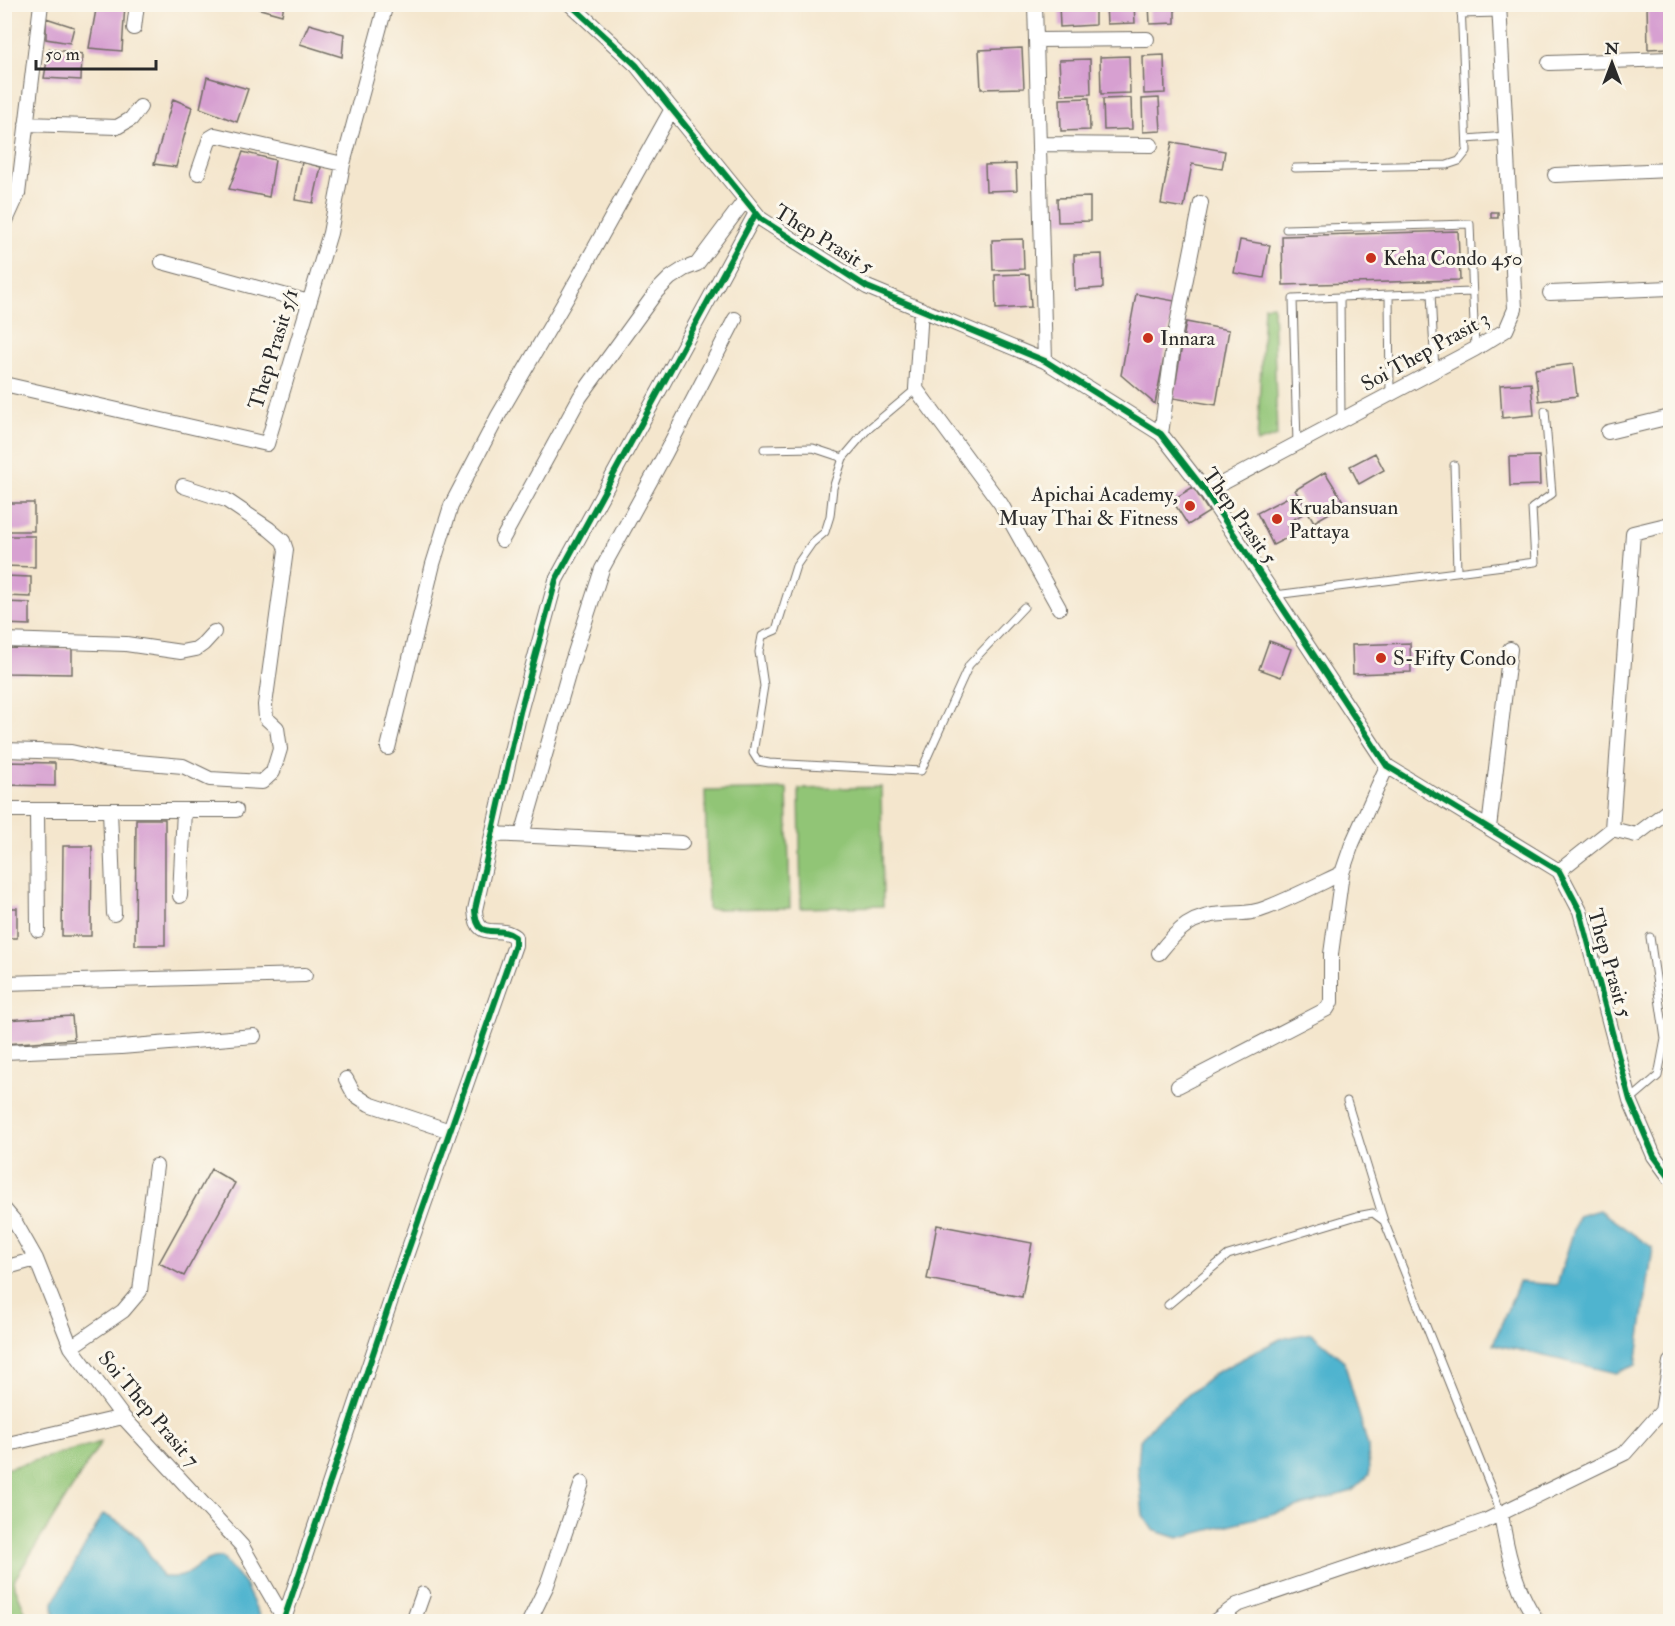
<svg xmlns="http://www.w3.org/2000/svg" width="1675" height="1626" font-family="'IM FELL Double Pica',serif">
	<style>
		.green { fill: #91c576; stroke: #5e7850; stroke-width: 1.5 }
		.water { fill: #50b4cf; stroke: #3e707d; stroke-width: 1.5 }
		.building { fill: #d7a0d1 }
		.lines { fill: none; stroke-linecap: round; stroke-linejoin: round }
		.service-casing { stroke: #716c64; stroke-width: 9 }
		.minor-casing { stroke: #716c64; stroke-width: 16 }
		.service { stroke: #fff; stroke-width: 7 }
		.minor { stroke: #fff; stroke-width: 14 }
		.cycleway-casing { stroke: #fbf7ec; stroke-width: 10 }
		.cycleway { stroke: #00873e; stroke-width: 6 }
		.poi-dot { fill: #c8321e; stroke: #fbf7ec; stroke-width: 2 }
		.labels { text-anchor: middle; stroke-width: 6; stroke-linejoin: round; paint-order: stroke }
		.street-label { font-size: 21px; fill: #2b2b2b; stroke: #fbf7ec }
		.poi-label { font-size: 21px; fill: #2b2b2b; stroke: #fbf7ec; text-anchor: start }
	</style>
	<rect width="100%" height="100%" fill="#fbf7ec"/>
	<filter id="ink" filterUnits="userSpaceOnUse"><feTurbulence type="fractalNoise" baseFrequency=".0167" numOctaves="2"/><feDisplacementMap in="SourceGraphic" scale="12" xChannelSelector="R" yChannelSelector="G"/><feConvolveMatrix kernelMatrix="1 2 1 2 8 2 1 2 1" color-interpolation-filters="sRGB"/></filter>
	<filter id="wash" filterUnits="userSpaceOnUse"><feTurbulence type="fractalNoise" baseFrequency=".008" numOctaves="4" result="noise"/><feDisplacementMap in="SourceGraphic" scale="24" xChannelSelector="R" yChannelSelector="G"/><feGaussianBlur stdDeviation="1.35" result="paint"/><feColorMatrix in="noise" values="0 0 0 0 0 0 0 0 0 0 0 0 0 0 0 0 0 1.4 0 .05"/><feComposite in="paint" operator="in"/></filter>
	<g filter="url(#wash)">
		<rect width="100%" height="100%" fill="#f4e6cd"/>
		<!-- green -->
		<path class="green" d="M1273 305 1277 436 1257 443 1264 306Z
			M881 787 883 906 801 908 799 789Z
			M787 789 790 908 708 909 705 791Z
			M101 1442 13 1582 29 1621H5V1469Z"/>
		<!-- water -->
		<path class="water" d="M1599 1210 1653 1248 1636 1365 1616 1373 1493 1344 1519 1282 1557 1285 1578 1216Z
			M1311 1333 1344 1361 1368 1446 1369 1475 1352 1491 1295 1508 1178 1538 1153 1530 1143 1515 1138 1467 1140 1440 1155 1422 1215 1373 1280 1339Z
			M103 1514C139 1531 144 1544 162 1577 168 1577 177 1578 182 1576 198 1569 202 1558 222 1557L245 1585 262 1621H54L53 1603Z"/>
		<g id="blocks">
			<!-- building -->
			<path class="building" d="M97 4H125L122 51 89 48Z
				M242 4H284L282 15Z
				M1059 4H1095V25L1060 27Z
				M1106 4H1134L1135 23 1107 24Z
				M1149 4H1175V23L1150 24Z
				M1647 5H1670V48L1648 49Z
				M46 18 74 27 70 43 46 39Z
				M309 24 344 34 342 57 300 44Z
				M1022 48 1024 88 981 89 979 50Z
				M49 49 82 54 81 80 44 78Z
				M1164 55 1165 93 1144 94 1143 56Z
				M1129 56 1130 93 1101 94 1100 57Z
				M1090 59 1091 94 1061 95 1059 60Z
				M207 77 248 89 237 122 200 108Z
				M1089 98 1090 130 1061 131 1060 99Z
				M1131 98 1132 129 1104 130 1103 99Z
				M1159 98 1161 131 1143 132 1142 99Z
				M173 99 192 107 176 167 154 164Z
				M1172 142 1225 151 1222 169 1192 164 1184 208 1161 204Z
				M243 152 275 160 269 197 229 189Z
				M302 162 321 167 313 203 295 200Z
				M1016 164 1017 190 986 191 985 165Z
				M1090 197V221L1058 222 1057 198Z
				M1491 212H1498V218H1491Z
				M1458 231 1460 280 1283 285 1282 236Z
				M1023 239 1024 269 993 270 992 240Z
				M1240 240 1270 245 1264 278 1234 273Z
				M1102 254 1103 288 1075 290 1074 255Z
				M1029 274 1031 307 996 309 995 275Z
				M1136 294 1175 301 1155 404 1121 375Z
				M1186 322 1229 330 1216 405 1173 398Z
				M1573 364 1577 396 1539 401 1535 369Z
				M1531 383 1534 415 1502 418 1500 385Z
				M1375 453 1384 470 1359 484 1350 466Z
				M1539 456 1540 485 1510 486 1509 457Z
				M1325 472 1345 504 1314 522 1295 490Z
				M1193 487 1209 512 1188 525 1172 500Z
				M1292 495 1303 514 1287 523 1293 535 1273 545 1257 513Z
				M4 503H34V531H4Z
				M4 536H35V567L4 566Z
				M4 576 31 577V597L4 596Z
				M4 602 30 603V625L4 624Z
				M1269 641 1291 649 1281 677 1259 669Z
				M1410 643 1411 672 1353 674 1352 645Z
				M4 648 72 649V674L4 673Z
				M4 762 55 763V786L4 785Z
				M136 819H165V945H135Z
				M63 846H92L91 936H62Z
				M4 908H17V938H4Z
				M72 1016 74 1039 4 1044V1020Z
				M211 1169 235 1183 184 1276 159 1263Z
				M937 1225 1032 1243 1022 1297 927 1279Z"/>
		</g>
	</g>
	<g filter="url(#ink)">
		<use href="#blocks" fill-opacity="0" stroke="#716c64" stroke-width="1.5"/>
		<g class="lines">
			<defs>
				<path id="service" d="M1461 14 1499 13
					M1467 139 1506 136
					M1295 168 1447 165 1459 161 1467 151 1461 4
					M1286 229 1470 224 1475 349
					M1431 293 1435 372
					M1389 295 1472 292
					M1340 297 1341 420
					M916 389 866 431 843 458 833 488 830 516 825 532 812 543 796 566 776 630 762 636 759 652 764 686 753 753 758 761 769 763 921 771 969 665 1024 607
					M1297 444 1293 299 1389 295 1390 395
					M764 449 813 448 843 458
					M1454 465 1457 571
					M1275 595 1535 562 1532 508 1552 494 1545 411
					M1630 1100 1658 1076 1665 1039 1650 937
					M1347 1101 1384 1221
					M1168 1305 1228 1255 1357 1216 1373 1213 1384 1221 1501 1513"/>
				<path id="minor" d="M570 4 636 65 761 219 867 287 1045 361 1161 434 1206 492 1387 766 1559 871 1580 911 1630 1100 1654 1156 1670 1178
					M1035 4 1045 361
					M134 28 137 4
					M1036 40 1147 39
					M1549 63 1670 59
					M26 124 117 127 131 119 140 107
					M1040 144 1151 145
					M198 173 210 138 215 135 343 164
					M1555 175 1670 170
					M4 225 18 194 41 4
					M162 262 309 302
					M1550 293 1670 288
					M921 309 916 389 1001 504 1059 608
					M4 384 267 444 330 233 343 164 386 4
					M1608 432 1670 417
					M1161 434 1174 339 1201 203
					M1206 492 1475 349 1506 330 1515 309 1499 4
					M502 540 580 397 657 291 670 278 684 269 697 264 745 200
					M4 640 126 644 181 652 196 649 203 644 214 632
					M388 748 433 564 451 506 498 416 568 296 672 109
					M4 750 71 752 103 759 183 766 210 779 262 782 273 772 280 749 277 728 266 718 265 705 286 550 283 541 269 529 226 500 183 486
					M4 810H236
					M37 810 38 930
					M110 810 114 914
					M1489 828 1510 649
					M1612 829 1636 835 1670 809
					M493 834 682 843
					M522 835 570 668 602 569 664 456 735 319
					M1559 871 1612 829 1633 533 1670 524
					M180 896 184 810
					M1159 953C1178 929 1192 915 1224 914 1238 913 1253 914 1266 908 1292 898 1317 885 1342 873
					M4 983 305 975
					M4 1052 121 1047 254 1036
					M346 1079 354 1094 369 1104 450 1131
					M1178 1086 1327 1009 1331 1002V954L1342 873 1352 844 1387 766
					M4 1209 15 1222 36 1259 71 1347 123 1417 242 1546 286 1622
					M4 1268 36 1259
					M71 1347 123 1311 140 1291 156 1166
					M4 1445 123 1417
					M1501 1513C1506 1549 1516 1592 1538 1622
					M284 1619 398 1279 515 945V937C498 923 477 944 475 910L520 712 556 580 756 213
					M413 1622 423 1594
					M529 1622 547 1585 582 1483
					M1214 1622 1237 1605 1485 1521 1625 1453 1662 1411 1670 1362"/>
			</defs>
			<!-- service casing -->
			<use href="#service" class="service-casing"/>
			<!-- minor casing -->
			<use href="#minor" class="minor-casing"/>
			<!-- service -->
			<use href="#service" class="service"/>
			<!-- minor -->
			<use href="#minor" class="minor"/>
			<defs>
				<path id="cycleway" d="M570 4 636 65 761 219 867 287 1045 361 1161 434 1206 492 1387 766 1559 871 1580 911 1630 1100 1654 1156 1670 1178
					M284 1619 398 1279 515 945V937C498 923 477 944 475 910L520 712 556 580 756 213"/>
			</defs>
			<!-- cycleway casing -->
			<use href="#cycleway" class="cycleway-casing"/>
			<!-- cycleway -->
			<use href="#cycleway" class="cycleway"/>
		</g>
	</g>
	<!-- markers -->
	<g class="poi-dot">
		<circle cx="1371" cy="258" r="6"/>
		<circle cx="1148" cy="338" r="6"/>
		<circle cx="1190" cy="506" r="6"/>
		<circle cx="1277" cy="519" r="6"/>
		<circle cx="1381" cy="658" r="6"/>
	</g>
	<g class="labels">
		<!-- street labels -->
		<g class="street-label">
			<text transform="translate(824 239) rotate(32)" y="7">Thep Prasit 5</text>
			<text transform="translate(273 349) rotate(-73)" y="7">Thep Prasit 5/1</text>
			<text transform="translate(1425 351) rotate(-29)" y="7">Soi Thep Prasit 3</text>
			<text transform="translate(1240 516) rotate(55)" y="7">Thep Prasit 5</text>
			<text transform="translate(1610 963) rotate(74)" y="7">Thep Prasit 5</text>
			<text transform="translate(149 1409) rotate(50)" y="7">Soi Thep Prasit 7</text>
		</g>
		<!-- poi labels -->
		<g class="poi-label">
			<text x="1383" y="265">Keha Condo 450</text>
			<text x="1160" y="345">Innara</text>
			<text x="1178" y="501" text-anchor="end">Apichai Academy,<tspan x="1178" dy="24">Muay Thai &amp; Fitness</tspan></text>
			<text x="1289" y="514">Kruabansuan<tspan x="1289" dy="24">Pattaya</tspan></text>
			<text x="1393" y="665">S-Fifty Condo</text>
		</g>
	</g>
	<!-- margin -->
	<rect width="1675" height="1626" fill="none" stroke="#fbf7ec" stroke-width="24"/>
	<!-- north arrow -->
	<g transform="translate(1612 63)" stroke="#fbf7ec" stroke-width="4.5" paint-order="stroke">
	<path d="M0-4.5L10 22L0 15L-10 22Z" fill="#2b2b2b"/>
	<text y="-9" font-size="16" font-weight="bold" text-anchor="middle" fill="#2b2b2b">N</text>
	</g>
	<!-- scale -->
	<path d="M36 60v9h120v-9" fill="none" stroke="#2b2b2b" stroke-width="3"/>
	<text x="45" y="60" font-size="18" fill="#2b2b2b" stroke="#fbf7ec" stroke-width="4.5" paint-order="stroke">50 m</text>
</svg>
